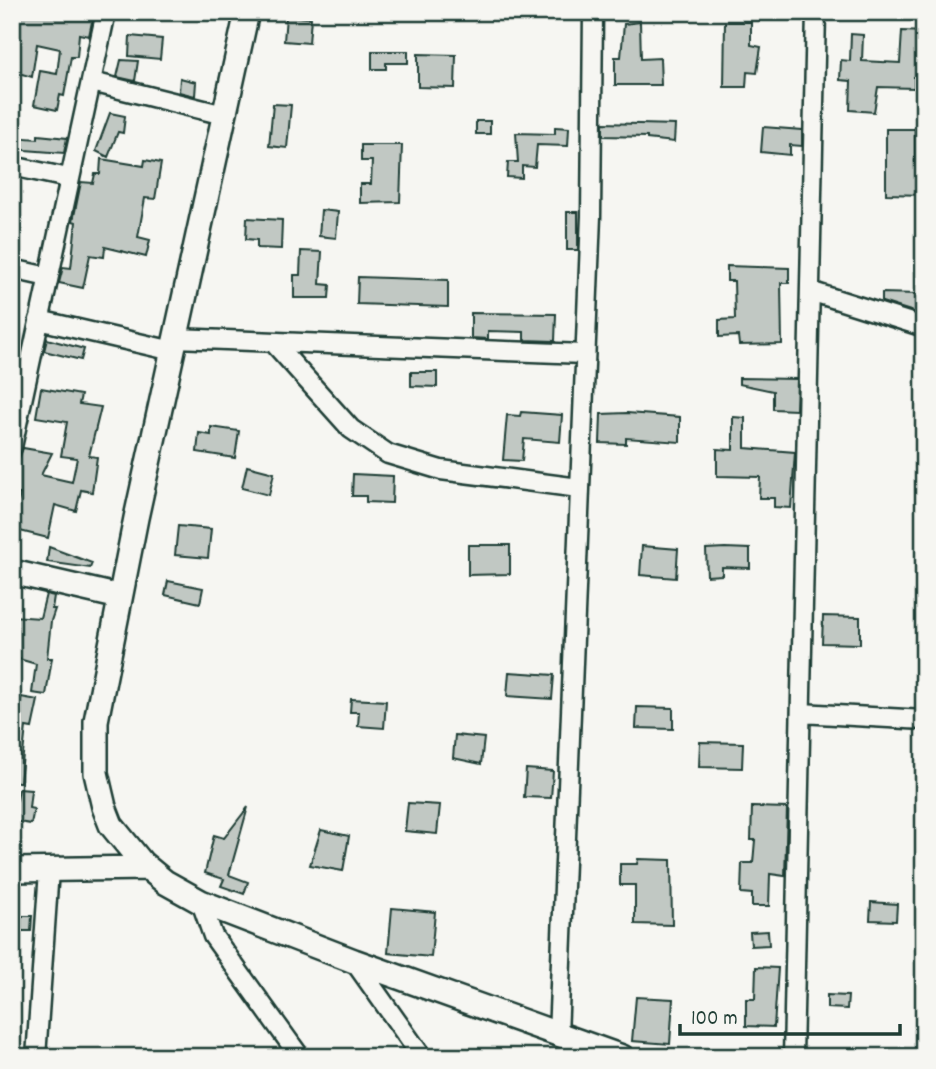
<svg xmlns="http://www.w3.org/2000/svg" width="936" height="1069" font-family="Dekko,sans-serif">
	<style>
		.building { fill: #c1c8c3; stroke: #1f3d34; stroke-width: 2 }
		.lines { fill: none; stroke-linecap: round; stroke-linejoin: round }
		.street-casing { stroke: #1f3d34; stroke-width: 23 }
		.secondary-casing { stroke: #1f3d34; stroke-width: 28 }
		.street { stroke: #f6f6f2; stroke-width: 18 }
		.secondary { stroke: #f6f6f2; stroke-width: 23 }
	</style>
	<rect width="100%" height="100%" fill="#f6f6f2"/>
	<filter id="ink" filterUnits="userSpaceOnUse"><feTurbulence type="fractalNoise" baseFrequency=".0143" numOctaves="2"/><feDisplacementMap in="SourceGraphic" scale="14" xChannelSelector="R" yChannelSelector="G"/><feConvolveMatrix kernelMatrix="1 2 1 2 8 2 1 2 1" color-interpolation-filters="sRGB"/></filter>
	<g filter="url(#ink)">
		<!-- building -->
		<path class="building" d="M19 12H65L93 17 89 36 79 34 77 57H71L64 96 60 95 57 110 34 105 40 71 57 74 60 49 37 44 32 77 12 71Z
			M286 16 311 18 309 43 284 41Z
			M640 22 641 59 660 58 661 85H615V57H621L624 24Z
			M725 22H751V45L761 47 757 73 747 72 746 87H724Z
			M902 31 924 32 923 77H914V88L878 87 874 112 850 110 851 81 840 80 841 60 850 61 851 34 863 35 862 61 900 63Z
			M130 36 162 39 160 59 129 56Z
			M372 51H408V63H386V69H372Z
			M418 54 456 55 455 88 418 87Z
			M121 60 138 61 135 81 117 77Z
			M180 78 196 82 195 96 179 92Z
			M273 104 291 105 287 148 269 146Z
			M110 113 125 116 123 133 118 132 108 157 96 151Z
			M476 121H490V134H476Z
			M603 123 675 125 674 142 647 139V137L603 136Z
			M555 127 569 128 568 146 537 145 535 167 522 166V178L507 177 508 162H518L516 133 555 134Z
			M763 127 802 130V146L790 145V155L761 152Z
			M886 129H915V163H924V195L886 194Z
			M38 135 67 138 64 153 12 149V137L38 139Z
			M361 145H402L400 202 360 203V184H371L372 161H361Z
			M101 159 144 166 145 160 161 163 155 199 145 198 138 237 150 240 146 257 105 247 104 257 90 255 83 288 59 283 63 267 71 268 76 222 73 221 81 182 93 183 95 174H100Z
			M321 210 338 212 336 238 319 236Z
			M567 212H578V250H567Z
			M247 218 282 220 281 249 257 248V240L246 239Z
			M301 251 322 252 320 284 330 285 329 298H294V275H300Z
			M727 266 789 268V283H781L782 344 739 345 738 336 719 337V320L735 319 734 281H727Z
			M358 277 448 280V307L357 304Z
			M882 293 917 294V313L882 302Z
			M471 313 556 314 555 341 524 340V332L488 331V339L471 338Z
			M47 339 84 349 81 360 44 351Z
			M411 372H437V387L411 386Z
			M739 378 797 379 796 410 773 409V391L739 384Z
			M41 388 81 395 79 404 101 407 89 456 97 457 92 492 81 490 76 511 55 505 48 538 12 529 20 494 12 493V477L23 448 52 453 41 475 72 482 77 458 61 456 67 422 36 417Z
			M521 412 562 415 560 442 524 439 522 461 503 460 507 415 520 416Z
			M627 413 680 417V442L626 438V444L600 443 601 414Z
			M733 417 745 418V448L795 452 791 508 774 507V498H759L760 477 717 476V449L733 450Z
			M211 427 239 431 235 458 197 452 199 433 211 435Z
			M247 466 274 473 269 495 242 488Z
			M353 474 393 476 392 503 366 502V496H352Z
			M178 526 211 529 208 558 175 555Z
			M468 545H510V574L468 575Z
			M642 546 678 549 676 578 640 575Z
			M49 547 92 563 90 568 47 562Z
			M725 548 750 549V568L722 567V575L707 576 706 549Z
			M168 581 203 588 200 603 165 595Z
			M46 594 54 596 52 609H55L51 621 47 658H52L46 695 32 693 36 664 12 657V616L40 618Z
			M823 616 860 617V644L822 643Z
			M509 672 554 675 552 699 507 696Z
			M21 697 38 700 32 728 26 727 20 782H12V738Z
			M351 699 386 701 384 728 358 726 359 712H350Z
			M637 707 673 708V729L636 728Z
			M455 735 484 738 481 764 453 758Z
			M700 742 743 743 742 768 699 767Z
			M526 769 553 771 551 798 524 797Z
			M19 789 31 790 29 808 34 809 31 824 12 821V799L17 800Z
			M408 803 440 805 437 834 405 831Z
			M248 807 229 875 248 882 244 894 221 886 224 879 205 873 214 835 224 838Z
			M752 807 787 808 785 876 770 874 769 906H752V894L741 893 742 863H753L755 840H751Z
			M321 830 349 836 343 871 310 865Z
			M638 859 671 860 672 925 635 924V885H620V864H637Z
			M871 902 897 904 896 921 870 920Z
			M392 908 435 912 431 957 388 953Z
			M18 916H32L31 931H18Z
			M768 931 769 945 751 946 750 932Z
			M756 967 778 968 774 1027 746 1026V999H755Z
			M827 995 848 996 847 1009 827 1008Z
			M636 997 673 999 670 1044 632 1041Z"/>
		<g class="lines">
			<defs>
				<path id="street" d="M92 82 224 115
					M12 166 68 178
					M12 269 48 277
					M810 291 924 327
					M39 320 173 351
					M176 338 584 354
					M273 342 351 429 388 454 441 470 579 488
					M12 447 106 12
					M801 713 924 720
					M201 902 213 936 300 1057
					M354 961 422 1057
					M558 1036 591 216 593 12
					M36 1057 49 870
					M793 1057 816 12"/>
				<path id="secondary" d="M247 12 136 518 96 721V773L104 807 111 825 142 863 165 882 201 902 354 961 622 1057
					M12 572 120 597
					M12 870 148 868"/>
			</defs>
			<!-- street casing -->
			<use href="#street" class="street-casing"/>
			<!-- secondary casing -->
			<use href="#secondary" class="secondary-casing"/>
			<!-- street -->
			<use href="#street" class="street"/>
			<!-- secondary -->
			<use href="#secondary" class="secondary"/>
		</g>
	</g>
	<!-- margin -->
	<rect width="936" height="1069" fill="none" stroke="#f6f6f2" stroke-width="42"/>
	<rect x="21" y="21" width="894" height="1027" fill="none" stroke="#1f3d34" stroke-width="2.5" filter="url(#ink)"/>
	<!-- scale -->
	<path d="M680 1024v10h220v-10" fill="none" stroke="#1f3d34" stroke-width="3.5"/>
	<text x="691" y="1024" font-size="21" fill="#1f3d34" stroke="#f6f6f2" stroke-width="5" paint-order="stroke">100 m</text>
</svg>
